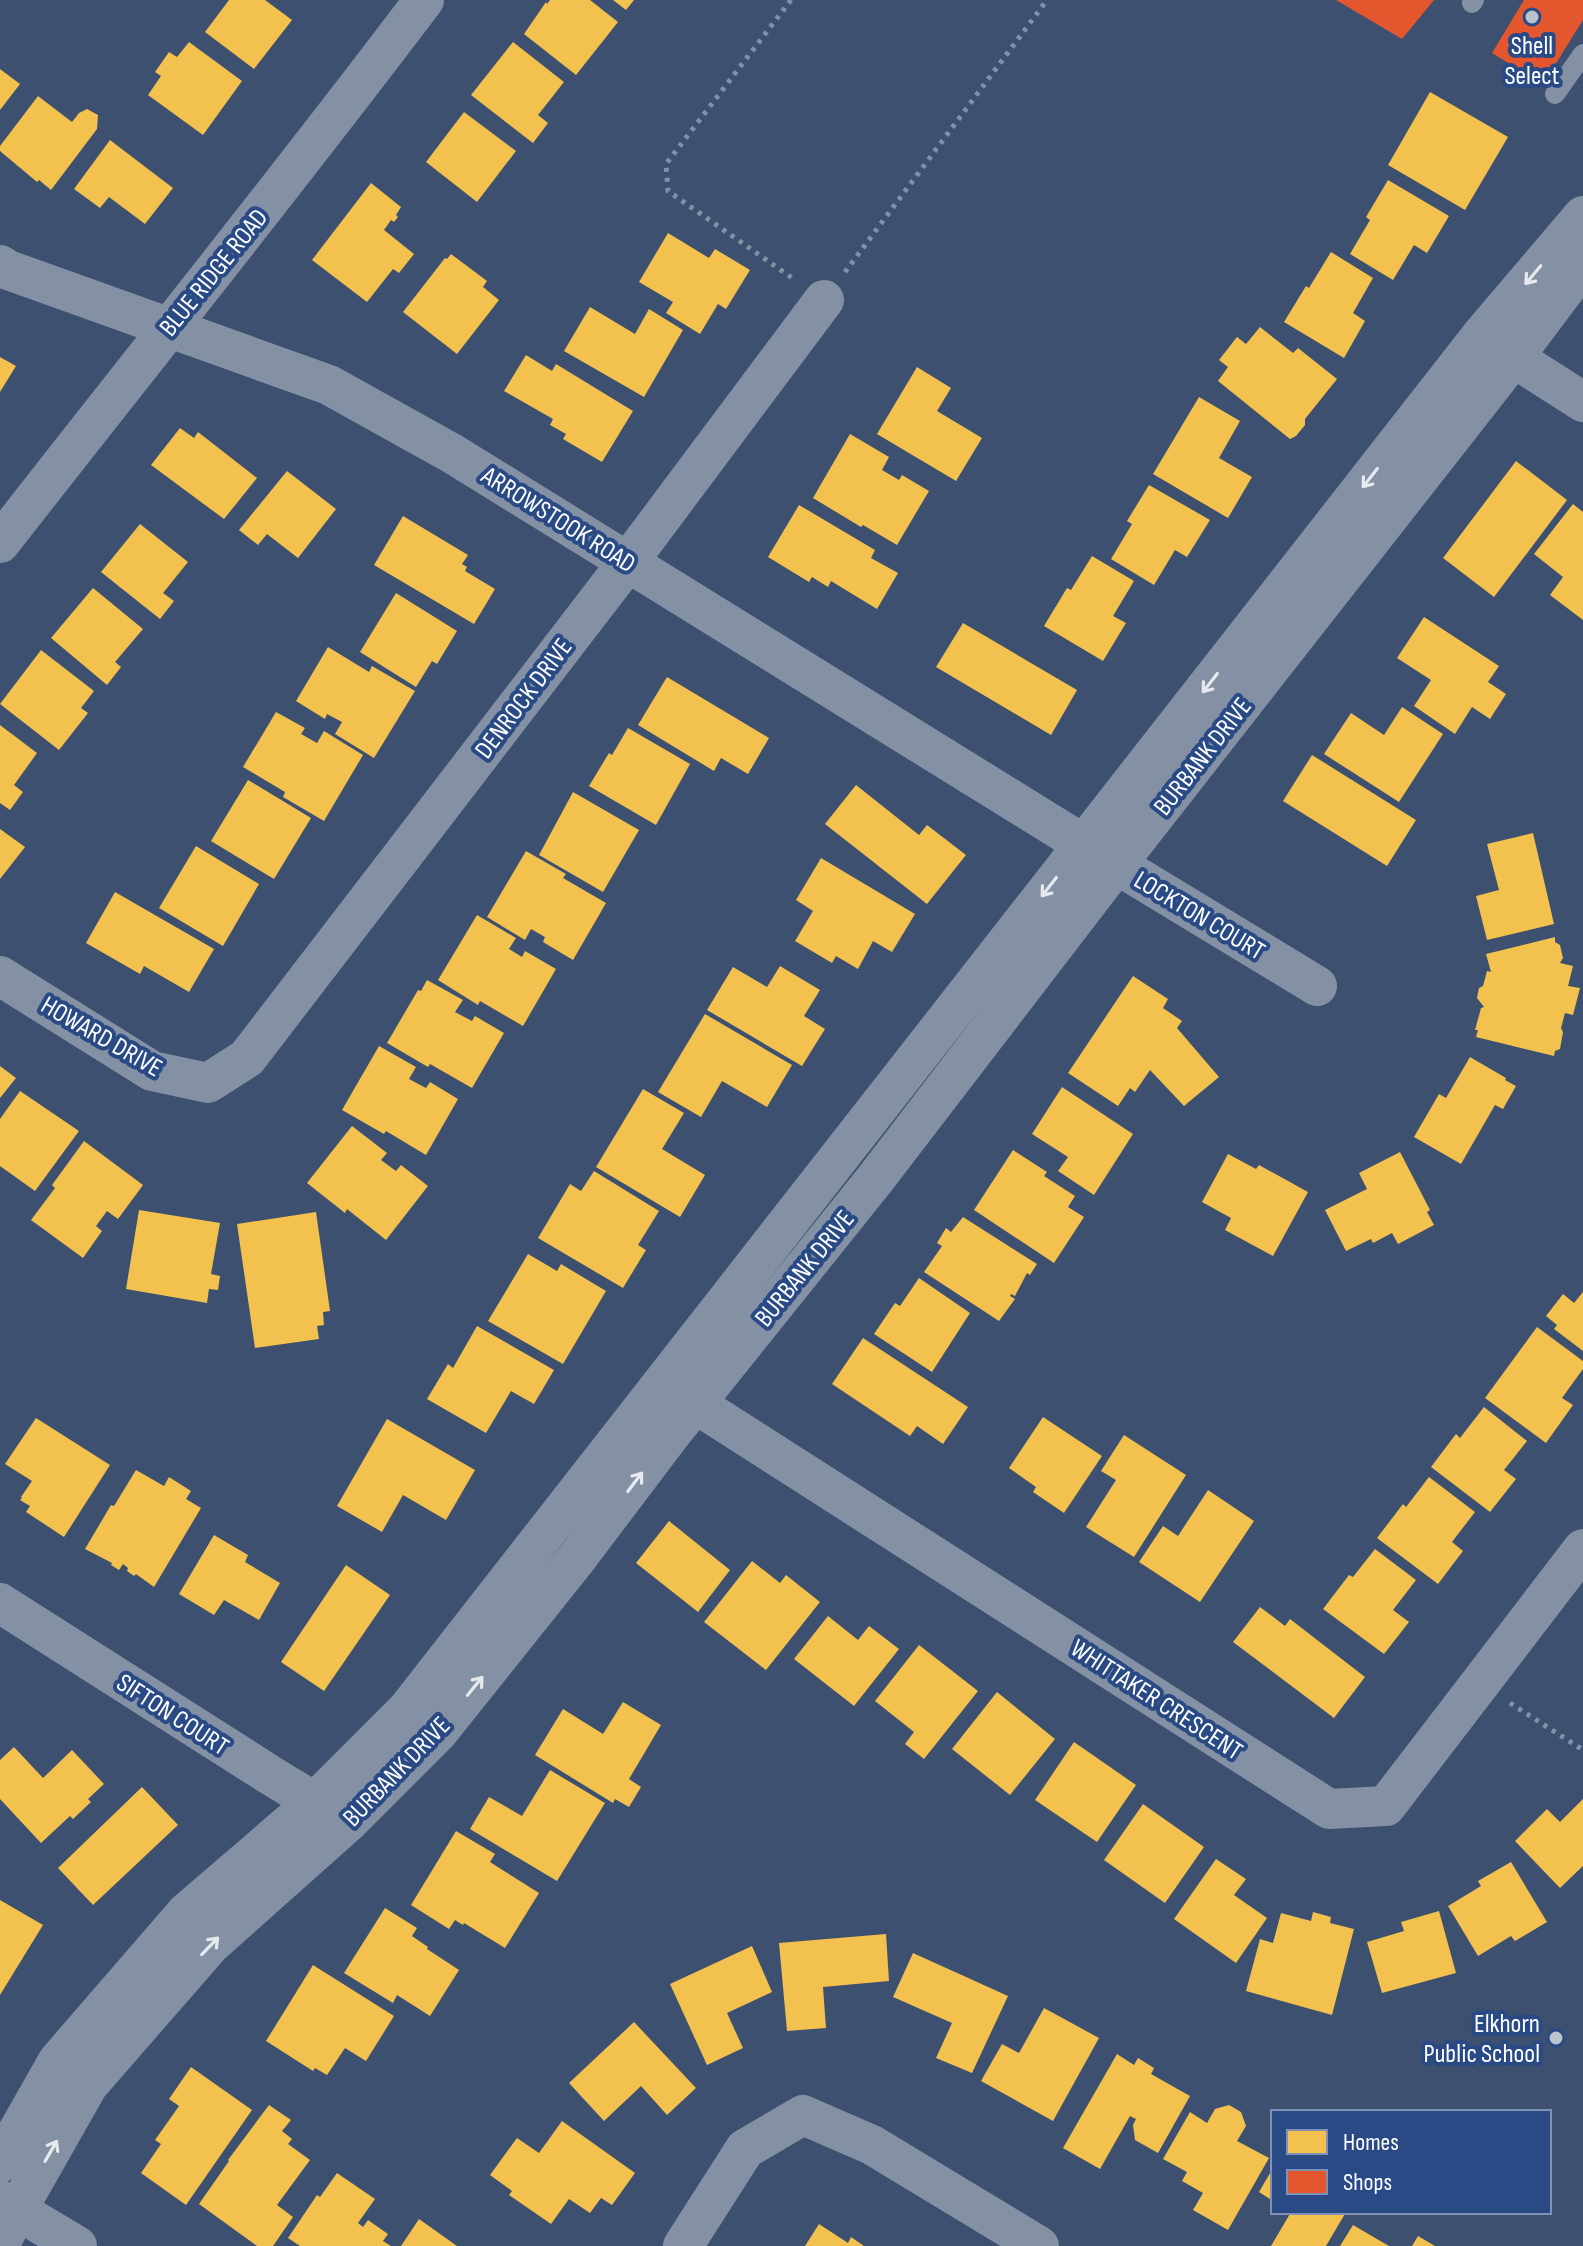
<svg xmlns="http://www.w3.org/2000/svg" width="1583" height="2246" font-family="'Sofia Sans Condensed',sans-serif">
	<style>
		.homes { fill: #f2c14e }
		.shops { fill: #e4572e }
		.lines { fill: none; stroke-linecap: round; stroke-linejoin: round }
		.path { stroke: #8491a5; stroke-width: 5; stroke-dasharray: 4 6; stroke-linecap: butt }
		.service { stroke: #8491a5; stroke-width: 20 }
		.minor { stroke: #8491a5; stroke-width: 40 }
		.oneway { stroke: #e6e9ed }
		.poi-dot { fill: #bbc2cd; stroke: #294a84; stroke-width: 3 }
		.labels { text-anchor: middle; stroke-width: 8; stroke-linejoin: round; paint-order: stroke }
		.poi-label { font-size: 26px; fill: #fff; stroke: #294a84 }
		.street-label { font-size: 26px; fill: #fff; stroke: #294a84 }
	</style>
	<rect width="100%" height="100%" fill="#3e506f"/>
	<!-- homes -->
	<path class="homes" d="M229 0H265L292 20 254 69 205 32Z
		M550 0H590L618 22 576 75 524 34 546 2 547 4Z
		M613 0H634L626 10Z
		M189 42 242 81 203 135 148 95 161 76 155 72 169 52 177 57Z
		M513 42 564 82 538 115 548 123 533 143 471 95Z
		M0 69 20 84 0 110Z
		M1430 92 1508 137 1465 210 1388 165Z
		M38 96 72 122 79 113 87 109 98 115 97 129 51 190 39 180 37 182 0 151V146Z
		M464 112 516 151 477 202 426 162Z
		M110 140 173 188 145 224 109 197 100 208 74 189Z
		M1388 180 1449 216 1427 253 1414 245 1393 280 1350 254 1370 220 1366 217Z
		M371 183 401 207 396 215 398 217 394 222 391 220 384 230 414 254 399 273 393 269 367 302 312 260Z
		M668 233 709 258 715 249 750 270 726 309 718 304 700 334 666 313 673 302 639 282Z
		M1331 252 1373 278 1353 313 1365 321 1344 358 1284 322 1306 286 1309 288Z
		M451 254 487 281 483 287 499 300 457 354 403 312 445 258 447 259Z
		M590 307 635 334 649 309 683 330 644 397 564 351Z
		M1260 327 1293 353 1298 348 1337 379 1305 419V425L1296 436 1290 439 1218 381 1228 367 1219 360 1237 337 1246 344Z
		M526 355 552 371 556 364 633 411 602 462 563 439 566 434 550 425 553 419 504 391Z
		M0 357 16 366 0 392Z
		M917 367 951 388 937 411 982 438 956 481 877 434Z
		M1199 397 1240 421 1219 458 1252 477 1228 518 1153 474Z
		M180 428 194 438 198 432 257 478 224 519 151 465Z
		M850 434 889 457 882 470 899 480 902 475 929 491 897 545 863 525 861 527 813 498Z
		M1516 461 1567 500 1494 597 1443 558Z
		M287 471 336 509 298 558 267 534 258 545 239 530Z
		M1149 485 1210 520 1187 557 1175 550 1154 585 1111 559 1132 524 1127 521Z
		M1573 504 1583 512V620L1550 595 1563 577 1534 554Z
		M799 505 875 550 871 558 898 573 877 609 831 581 828 587 812 577 809 582 768 557Z
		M403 516 468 555 462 564 467 567 465 571 495 589 474 624 374 565Z
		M140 524 188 562 163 593 174 601 160 619 101 572Z
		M1092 556 1134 581 1113 616 1126 623 1103 661 1044 626 1067 588 1071 590Z
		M93 588 143 629 115 662 121 667 107 685 51 638Z
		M396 593 457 631 437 664 432 661 416 687 360 652Z
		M1424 617 1499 666 1488 682 1506 694 1490 719 1472 707 1455 734 1414 706 1431 680 1397 658Z
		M963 623 1077 690 1051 735 936 667Z
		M328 647 369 672 372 666 415 691 374 758 335 734 342 722 327 714 325 719 296 701Z
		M41 650 94 691 81 708 88 713 59 750 0 704Z
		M667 677 769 738 748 774 721 758 714 771 638 725Z
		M1402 707 1443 734 1399 802 1324 754 1351 713 1384 735Z
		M276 712 305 728 301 734 317 743 324 731 363 755 324 821 283 797 285 792 243 767Z
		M0 725 37 753 14 785 23 792 10 810 0 803Z
		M628 728 690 764 656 825 589 786 609 753 612 755Z
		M1312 755 1416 820 1387 866 1283 801Z
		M248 780 311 818 274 879 211 841Z
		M856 785 919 835 927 825 966 855 927 904 825 824Z
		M573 792 639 830 603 892 539 855Z
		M0 829 25 847 0 879Z
		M1533 833 1554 924 1487 940 1476 896 1499 890 1487 844Z
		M196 846 259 884 223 946 159 908Z
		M526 851 566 874 563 878 606 903 573 960 543 942 545 937 531 929 525 940 487 917Z
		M821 858 915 914 892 952 873 941 858 969 836 956 832 963 795 941 813 911 796 900Z
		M115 892 214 949 189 992 144 966 140 974 86 943Z
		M477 915 516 938 509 949 522 957 525 951 556 969 523 1026 480 1001 478 1005 438 980Z
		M1555 937V942L1560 945 1563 958 1560 963 1573 966 1568 986 1580 988 1573 1015 1565 1013 1561 1028 1563 1032 1560 1049 1555 1051 1554 1056 1476 1037 1478 1030H1475L1481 1008 1484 1007 1477 998 1479 988 1483 986 1487 971 1491 972 1486 954Z
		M780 966 820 990 804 1016 825 1029 802 1066 707 1010 733 967 767 987Z
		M1133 976 1168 999 1163 1008 1182 1021 1177 1028 1219 1077 1184 1106 1150 1070 1135 1092 1130 1088 1118 1106 1068 1073Z
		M427 980 463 1000 455 1012 472 1021 475 1016 504 1033 472 1088 430 1064 428 1067 387 1043 418 990 421 991Z
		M705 1014 792 1065 767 1107 722 1081 701 1117 658 1092Z
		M379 1046 416 1067 409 1079 426 1088 430 1082 458 1099 426 1155 386 1131 384 1134 342 1110Z
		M1470 1057 1506 1078 1505 1080 1516 1086 1503 1109 1495 1105 1461 1164 1414 1137 1439 1094 1446 1098Z
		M0 1066 16 1078 0 1098Z
		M1062 1087 1133 1134 1094 1195 1058 1171 1068 1157 1032 1134Z
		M643 1089 684 1113 662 1149 705 1175 680 1217 596 1167Z
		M20 1091 79 1131 35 1191 0 1166V1119Z
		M352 1126 387 1153 381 1160 396 1171 401 1165 428 1186 386 1240 347 1209 345 1213 307 1183Z
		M84 1141 143 1185 118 1219 107 1211 96 1226 102 1231 83 1258 31 1220 55 1188 52 1185Z
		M1013 1150 1047 1172 1044 1176 1075 1196 1068 1207 1084 1217 1054 1263 974 1210Z
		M1400 1152 1430 1210 1427 1212 1434 1225 1398 1244 1392 1233 1373 1243 1371 1239 1346 1251 1325 1210 1367 1189 1359 1173Z
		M1228 1154 1256 1169 1259 1165 1308 1192 1273 1256 1225 1230 1231 1218 1202 1202Z
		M594 1171 659 1211 638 1245 646 1250 623 1288 538 1238 570 1184 581 1191Z
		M139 1210 220 1223 211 1274 220 1276 218 1290 209 1289 207 1303 126 1289Z
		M316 1212 330 1311 323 1312 324 1325 317 1326 319 1339 255 1348 237 1224Z
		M963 1217 1037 1264 1030 1275 1027 1273 1015 1296 1011 1294 1010 1296 1015 1299 999 1321 924 1272 942 1246 937 1243 946 1228 951 1232Z
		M528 1254 557 1271 561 1264 606 1291 563 1364 488 1321Z
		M919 1278 970 1313 932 1372 874 1334 895 1303 900 1306Z
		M1583 1292V1351L1554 1329 1557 1325 1546 1316 1563 1294 1574 1303Z
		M477 1326 554 1370 534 1404 511 1391 486 1433 427 1399 448 1364 453 1368Z
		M1537 1327 1583 1361V1369L1562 1398 1573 1405 1546 1443 1485 1398Z
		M863 1338 968 1407 943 1444 917 1426 910 1436 832 1384Z
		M1484 1407 1527 1441 1504 1470 1516 1479 1490 1512 1431 1467 1456 1434 1460 1438Z
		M1043 1417 1102 1456 1064 1513 1033 1492 1036 1487 1009 1468Z
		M36 1418 110 1465 64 1537 26 1512 30 1506 20 1500 22 1498 21 1497 32 1481 5 1464Z
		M387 1419 475 1470 446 1520 403 1495 382 1532 337 1506Z
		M1124 1435 1186 1475 1134 1557 1086 1527 1116 1480 1101 1471Z
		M136 1470 164 1486 169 1477 191 1491 186 1499 201 1508 154 1587 136 1574 134 1576 127 1571 128 1568 123 1564 119 1570 111 1565 112 1563 85 1549 111 1505 114 1506Z
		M1429 1477 1475 1512 1452 1542 1463 1551 1438 1584 1377 1538 1403 1504 1406 1507Z
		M1208 1490 1254 1521 1200 1602 1139 1562 1163 1526 1178 1536Z
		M669 1521 730 1570 698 1612 636 1563Z
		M214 1535 248 1555 245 1562 280 1583 259 1620 224 1600 214 1615 179 1594Z
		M1375 1549 1416 1580 1393 1610 1409 1622 1384 1654 1323 1609 1349 1575 1353 1577Z
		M752 1561 780 1583 786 1575 820 1602 766 1670 704 1622Z
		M346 1565 390 1595 324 1691 281 1662Z
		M1260 1607 1285 1626 1290 1619 1365 1677 1334 1718 1233 1642Z
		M828 1616 858 1640 869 1626 899 1649 854 1706 794 1659Z
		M919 1645 978 1691 924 1759 905 1744 914 1732 875 1701Z
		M997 1692 1055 1739 1010 1795 952 1749Z
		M623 1702 661 1725 629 1779 641 1787 629 1807 615 1799 613 1803 535 1755 563 1709 603 1734Z
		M1074 1742 1136 1785 1097 1842 1035 1800Z
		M14 1747 43 1778 72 1750 104 1784 88 1799 91 1802 73 1819 70 1816 41 1843 0 1799V1760Z
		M550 1770 605 1803 557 1881 470 1829 489 1797 522 1816Z
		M142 1787 178 1825 93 1905 58 1868Z
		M1583 1799V1866L1560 1888 1515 1841 1547 1809 1560 1822Z
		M1143 1804 1204 1847 1165 1903 1104 1860Z
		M456 1831 495 1854 490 1862 539 1893 505 1948 464 1923 463 1925 455 1920 449 1929 411 1905Z
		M1216 1859 1246 1879 1234 1895 1267 1918 1236 1963 1174 1919Z
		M1511 1862 1547 1922 1515 1941 1511 1936 1478 1956 1448 1906 1481 1886 1478 1881Z
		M0 1900 43 1925 0 1995Z
		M385 1908 417 1928 412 1936 428 1947 427 1949 459 1970 430 2016 397 1995 393 2003 344 1973Z
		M1439 1911 1456 1973 1382 1993 1367 1942 1404 1931 1401 1922Z
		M1313 1912 1331 1917 1330 1923 1354 1929 1332 2015 1246 1991 1260 1939 1273 1943 1281 1913 1311 1921Z
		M886 1934 889 1981 823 1987 826 2028 787 2031 779 1943Z
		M752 1946 772 1992 727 2013 743 2048 707 2065 670 1984Z
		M913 1953 1008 1996 972 2073 936 2058 952 2023 893 1997Z
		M313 1965 394 2016 366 2061 345 2048 327 2075 315 2068 313 2071 266 2041Z
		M1044 2008 1099 2038 1053 2121 981 2081 1002 2044 1019 2053Z
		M634 2022 696 2088 667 2115 641 2086 604 2121 569 2083Z
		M1117 2054 1134 2065 1138 2058 1154 2068 1151 2074 1190 2096 1158 2153 1135 2140 1133 2125 1136 2119 1130 2116 1100 2169 1063 2148Z
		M191 2067 252 2110 186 2205 141 2173 161 2144 155 2140 179 2106 169 2099Z
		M269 2105 291 2120 282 2131 292 2139 288 2144 310 2160 277 2205 293 2217 273 2246H257L199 2204 229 2161 228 2160Z
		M1229 2105 1241 2112 1246 2126 1237 2141 1269 2158 1228 2230 1193 2210 1203 2193 1182 2181 1187 2172 1163 2159 1190 2112 1207 2123 1215 2109Z
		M562 2121 635 2173 612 2205 601 2198 590 2213 569 2199 551 2224 509 2195 512 2191 490 2175 517 2138 539 2153Z
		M1273 2168V2201L1259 2192Z
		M337 2173 375 2199 358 2223 363 2227 368 2220 388 2234 383 2241 391 2246H300L288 2238 317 2195 320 2197Z
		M1291 2212H1346L1326 2246H1271Z
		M419 2219 457 2246H401Z
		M819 2224 848 2243 851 2237 864 2246H805Z
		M1353 2225 1389 2246H1340Z
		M1418 2236 1435 2246H1412Z"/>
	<!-- shops -->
	<path class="shops" d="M1336 0H1434L1402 39Z
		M1524 0H1583V20L1543 84 1492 53Z"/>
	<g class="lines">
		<!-- path -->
		<path class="path" d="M791 0 666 164 668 191 795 280
			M845 272 1047 0
			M1510 1703 1583 1750"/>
		<!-- service -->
		<path class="service" d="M1472 3 1474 0
			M1555 94 1583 54"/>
		<!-- minor -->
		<path class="minor" d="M0 265 8 270 329 385 453 454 1083 844 1317 986
			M1491 343 1583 402
			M0 543C141 362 286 183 424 0
			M0 976 152 1071 208 1083 247 1058 637 550 824 300
			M674 1390 1329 1809 1386 1806 1583 1549
			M0 1603 270 1775 334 1814
			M0 2163 58 2061 186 1913 315 1802 407 1710 1481 336 1583 216
			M0 2200 77 2246
			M0 2244 17 2210 88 2085 210 1945 348 1822 438 1732 577 1558 670 1435 876 1178 1116 865 1514 357 1583 265
			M683 2246 745 2149 803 2115 872 2145 1039 2246"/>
	</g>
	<!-- one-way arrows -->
	<defs><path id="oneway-shaft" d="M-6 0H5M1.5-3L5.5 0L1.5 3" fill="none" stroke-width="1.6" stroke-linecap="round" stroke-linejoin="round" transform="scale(2)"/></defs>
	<g class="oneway">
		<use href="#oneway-shaft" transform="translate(1533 275) rotate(130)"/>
		<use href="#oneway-shaft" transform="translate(1370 478) rotate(128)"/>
		<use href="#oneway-shaft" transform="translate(1210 683) rotate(128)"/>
		<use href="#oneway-shaft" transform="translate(1049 887) rotate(128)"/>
		<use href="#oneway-shaft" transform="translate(635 1482) rotate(-53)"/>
		<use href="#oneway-shaft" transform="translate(475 1686) rotate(-51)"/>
		<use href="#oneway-shaft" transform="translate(210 1946) rotate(-46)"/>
		<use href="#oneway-shaft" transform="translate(51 2151) rotate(-60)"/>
	</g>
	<!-- markers -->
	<g class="poi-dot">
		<circle cx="1532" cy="17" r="8"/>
		<circle cx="1556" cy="2038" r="8"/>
	</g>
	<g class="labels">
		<!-- poi labels -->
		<g class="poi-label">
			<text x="1532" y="54">Shell<tspan x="1532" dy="30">Select</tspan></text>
			<text x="1540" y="2032" text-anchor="end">Elkhorn<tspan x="1540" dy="30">Public School</tspan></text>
		</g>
		<!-- street labels -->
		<g class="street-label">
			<text transform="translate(213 272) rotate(-51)" y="9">BLUE RIDGE ROAD</text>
			<text transform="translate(559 519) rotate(32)" y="9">ARROWSTOOK ROAD</text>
			<text transform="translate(523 698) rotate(-53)" y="9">DENROCK DRIVE</text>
			<text transform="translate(1202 756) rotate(-52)" y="9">BURBANK DRIVE</text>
			<text transform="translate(1200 915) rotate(31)" y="9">LOCKTON COURT</text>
			<text transform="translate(102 1036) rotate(30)" y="9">HOWARD DRIVE</text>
			<text transform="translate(804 1268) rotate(-51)" y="9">BURBANK DRIVE</text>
			<text transform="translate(1157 1699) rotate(33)" y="9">WHITTAKER CRESCENT</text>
			<text transform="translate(173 1714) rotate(33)" y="9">SIFTON COURT</text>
			<text transform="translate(396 1771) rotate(-46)" y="9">BURBANK DRIVE</text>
		</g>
	</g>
	<!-- legend -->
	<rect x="1271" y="2110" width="280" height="104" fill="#294a84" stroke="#7f92b5" stroke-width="2"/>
	<rect x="1287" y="2130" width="40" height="24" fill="#f2c14e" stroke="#7f92b5" stroke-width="2"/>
	<text x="1343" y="2150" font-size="24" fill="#ffffff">Homes</text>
	<rect x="1287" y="2170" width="40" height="24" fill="#e4572e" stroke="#7f92b5" stroke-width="2"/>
	<text x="1343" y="2190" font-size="24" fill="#ffffff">Shops</text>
</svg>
